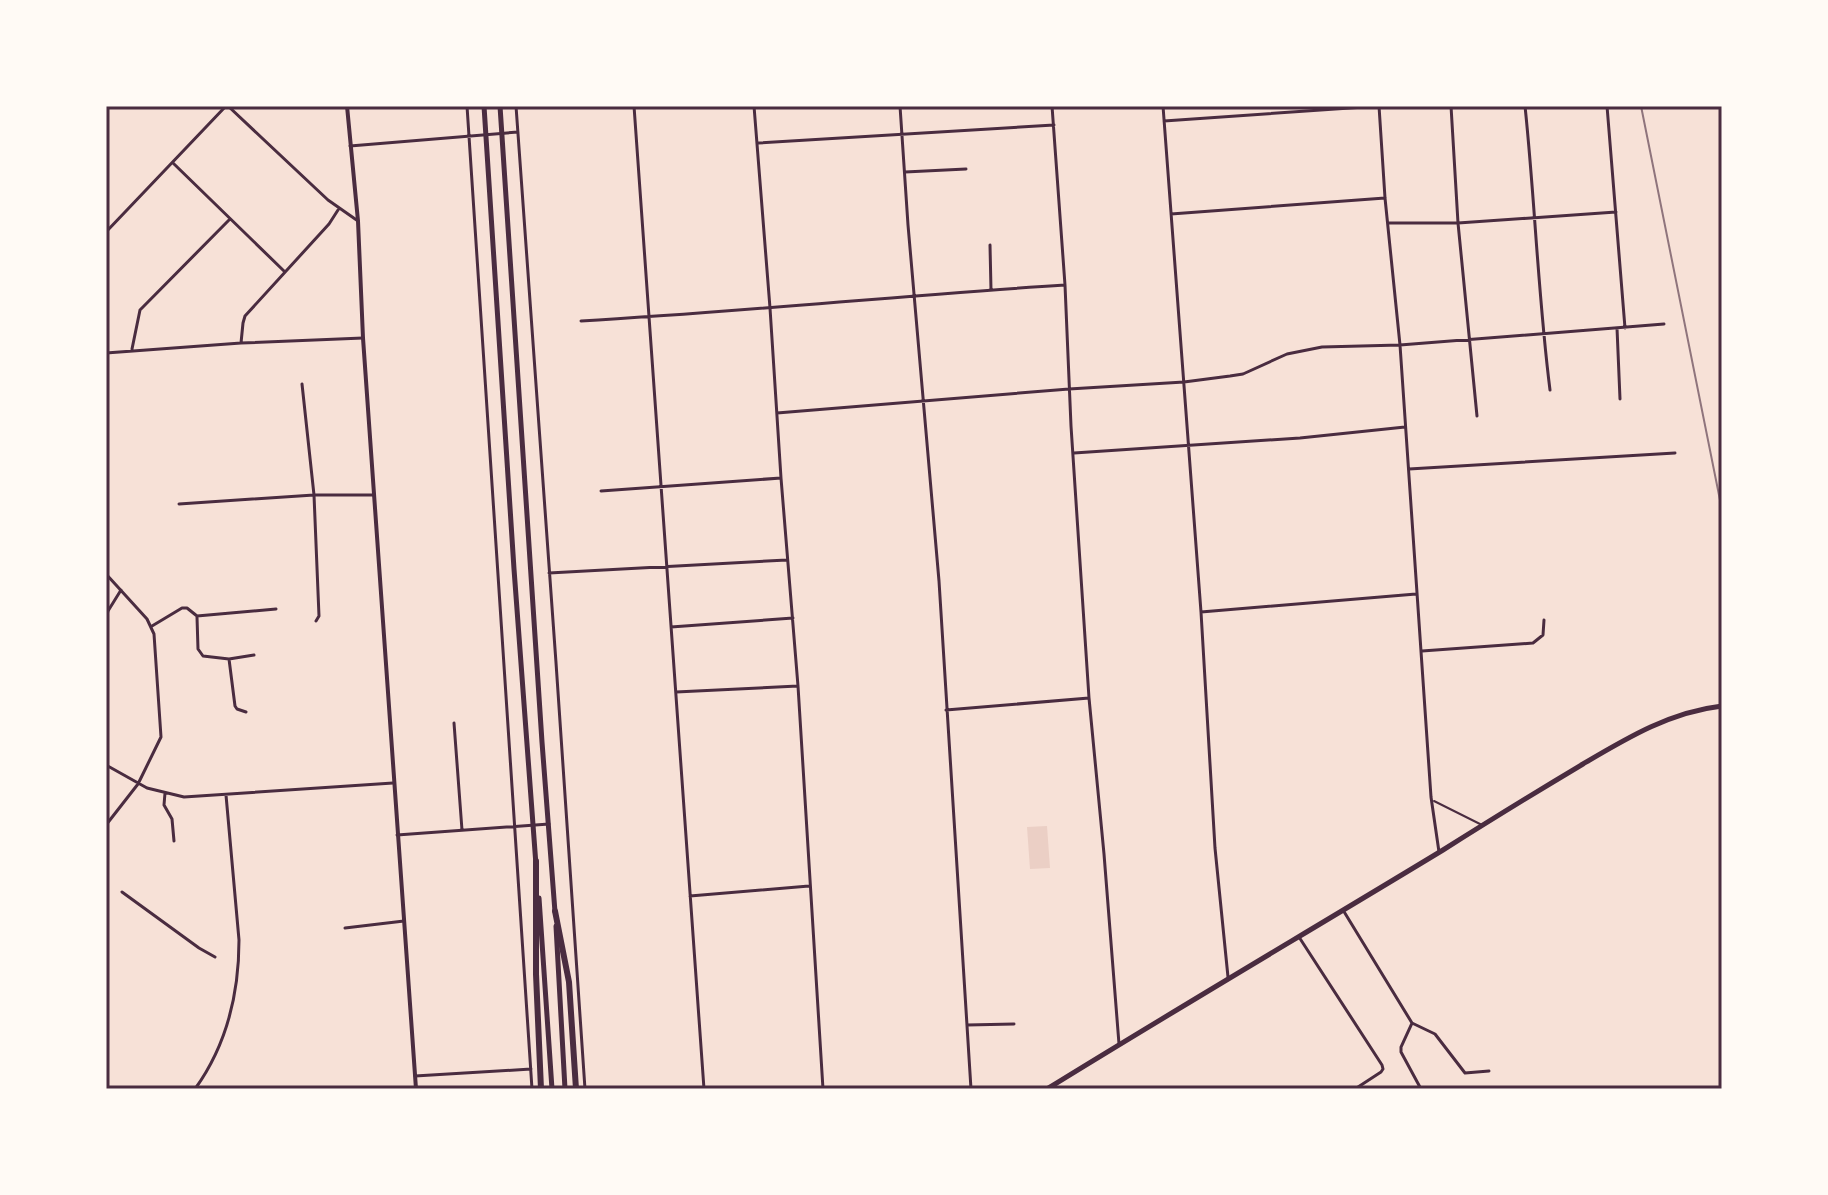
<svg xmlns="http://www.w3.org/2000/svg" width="1828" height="1195" font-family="'IBM Plex Sans',sans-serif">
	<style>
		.green { fill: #ebcfc5 }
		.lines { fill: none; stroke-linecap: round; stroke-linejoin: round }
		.pedestrian { stroke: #4a2c40; stroke-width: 2 }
		.minor { stroke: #4a2c40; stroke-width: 3 }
		.tertiary { stroke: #4a2c40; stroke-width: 4 }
		.secondary { stroke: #4a2c40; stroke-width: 5 }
		.trunk { stroke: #4a2c40; stroke-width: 5 }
		.motorway { stroke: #4a2c40; stroke-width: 6 }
		.rail { stroke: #8f747c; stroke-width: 2 }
		.neatline { fill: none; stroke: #4a2c40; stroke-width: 3 }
	</style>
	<rect width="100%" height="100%" fill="#f7e1d7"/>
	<!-- green -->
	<path class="green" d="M1047 826 1050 868 1030 869 1027 827Z"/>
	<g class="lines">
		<!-- pedestrian -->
		<path class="pedestrian" d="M1434 801 1482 825"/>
		<!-- minor -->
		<path class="minor" d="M228 106 328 200 358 221
			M467 106 532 1089
			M516 106C538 434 565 761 585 1089
			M634 106 704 1089
			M754 106 770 308 781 478 798 686 823 1089
			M900 106 908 225 939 581 971 1089
			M1052 106 1065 285 1071 426 1089 698 1104 854 1119 1044
			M1163 106 1201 612 1215 848 1228 977
			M1379 106 1385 198 1400 345 1431 797 1439 852
			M1451 106 1458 223 1477 416
			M1525 106C1535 201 1538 296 1550 390
			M1607 106 1625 328
			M1164 121 1379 106
			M758 143 1054 125
			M350 146 518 132
			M173 163 285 272
			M905 172 966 169
			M1171 214 1385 198
			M1388 223H1458L1616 212
			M106 232 226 106
			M990 245 991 290
			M581 321C742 312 904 295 1065 285
			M1617 328 1620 399
			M241 343 243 323 245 316 329 224 338 210
			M132 349 140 310 230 219
			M106 353 241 343 363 338
			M302 384 314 495 319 616 316 621
			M777 413 1069 389 1184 382 1230 376 1243 374 1287 354 1322 347 1400 345 1664 324
			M1074 453 1300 438 1405 427
			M1409 469 1675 453
			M601 491 781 478
			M179 504 314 495H374
			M549 573 787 560
			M106 574 147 619 154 634 161 737 138 784 106 825
			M1201 612 1416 594
			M197 617 198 649 203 656 229 659 254 655
			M106 619 108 611 121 590
			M152 626 182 608H187L197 616 276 609
			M671 627 793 618
			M1422 651 1533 643 1543 635 1544 620
			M229 659 235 706 237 709 246 712
			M676 692 798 686
			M946 710 1089 698
			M454 723 462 830
			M106 765 147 788 184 797 393 783
			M165 793 164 805 172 819 174 841
			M397 835 549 824
			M122 892 199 948 215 957
			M690 896 809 886
			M1343 910 1412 1023 1435 1034 1465 1073 1489 1071
			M345 928 404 921
			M1299 937 1382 1065 1383 1069 1381 1072 1355 1089
			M1412 1023 1401 1047V1052L1421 1089
			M967 1025 1014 1024
			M415 1076 531 1069
			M195 1089C226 1046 239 993 239 940L226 795"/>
		<!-- tertiary -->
		<path class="tertiary" d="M347 106 358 221 363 338 416 1089"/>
		<!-- secondary -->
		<path class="secondary" d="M1047 1089C1178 1008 1311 930 1443 850 1489 821 1536 792 1583 764 1627 738 1670 712 1722 706"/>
		<!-- trunk -->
		<path class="trunk" d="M484 106 514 569 536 865
			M500 106 542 742 555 912
			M539 898 552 1089
			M556 926 565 1089"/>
		<!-- motorway -->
		<path class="motorway" d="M536 861V974L541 1089
			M555 911 569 982 576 1089"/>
		<!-- rail -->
		<path class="rail" d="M1641 106 1722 510"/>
	</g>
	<!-- border -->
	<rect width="1828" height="1195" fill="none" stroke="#fffaf5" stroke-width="216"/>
	<rect x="108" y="108" width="1612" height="979" class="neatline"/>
</svg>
